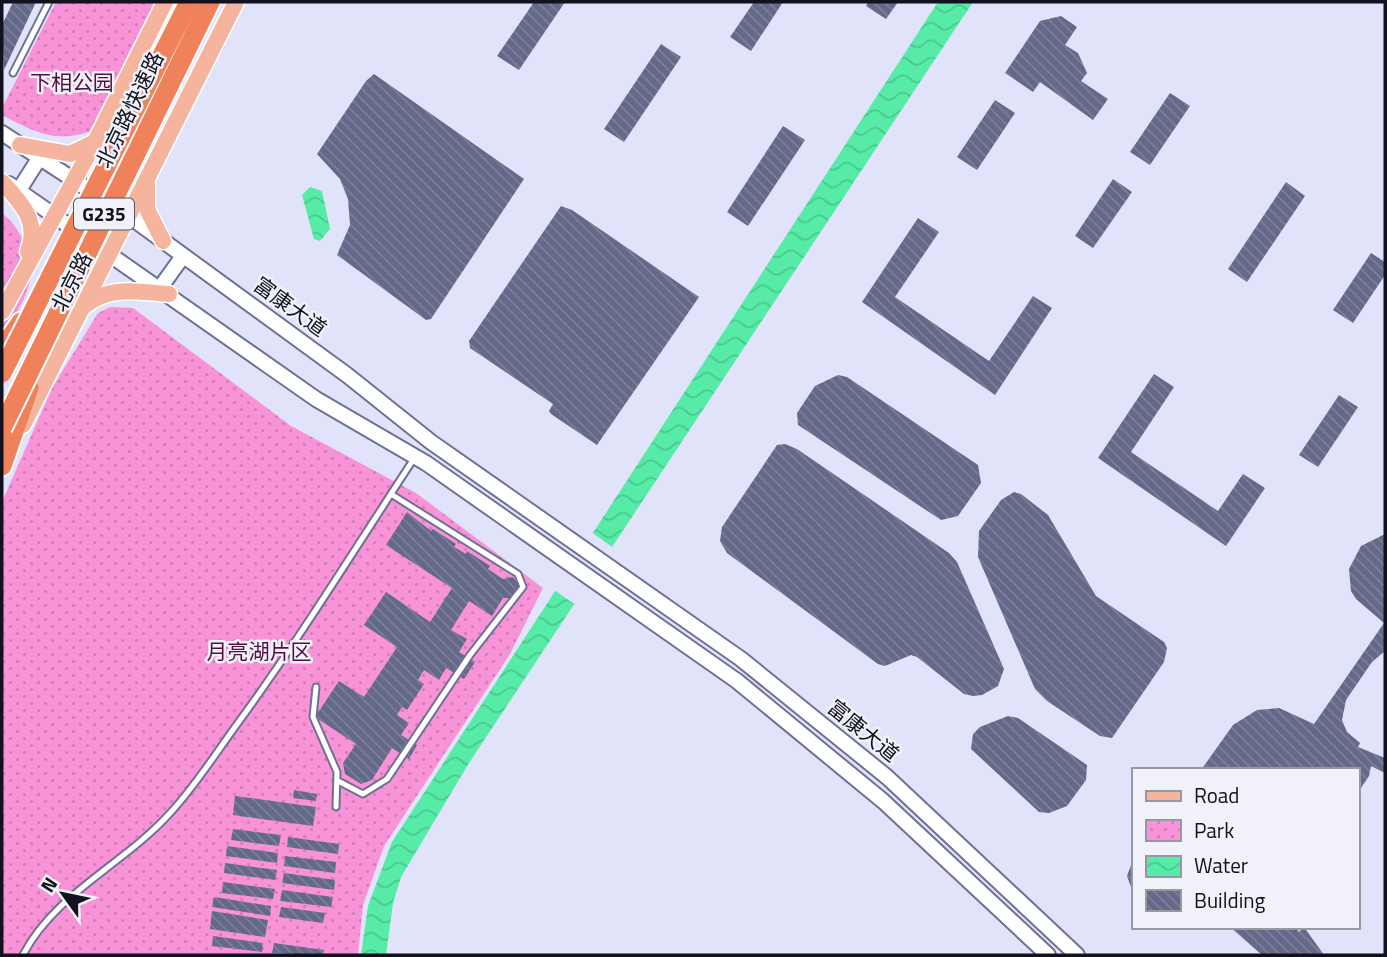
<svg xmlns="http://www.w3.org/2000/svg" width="1387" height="957" font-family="'Titillium Web','Noto Sans SC',sans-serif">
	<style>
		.park { fill: url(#park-dots) }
		.water { fill: url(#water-waves) }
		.pier { fill: #e0e3fa }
		.building { fill: url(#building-back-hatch) }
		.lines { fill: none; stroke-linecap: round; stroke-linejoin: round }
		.lane-casing { stroke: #6e7193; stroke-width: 9 }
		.secondary-casing { stroke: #6e7193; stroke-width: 18 }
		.primary-casing { stroke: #fff; stroke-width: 19 }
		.highway-casing { stroke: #fff; stroke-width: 23 }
		.lane { stroke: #fff; stroke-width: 5 }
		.secondary { stroke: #fff; stroke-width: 14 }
		.primary { stroke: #f5b49d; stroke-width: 16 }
		.highway { stroke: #ef825b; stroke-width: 19 }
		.highway-bridge-casing { stroke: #fff; stroke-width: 23; stroke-linecap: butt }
		.highway-bridge { stroke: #ef825b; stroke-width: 19 }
		.labels { text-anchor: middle; stroke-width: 5; stroke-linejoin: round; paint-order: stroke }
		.shield { fill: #f0f1f9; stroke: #545560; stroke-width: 2 }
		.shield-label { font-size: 19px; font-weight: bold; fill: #11121e }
		.park-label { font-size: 21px; fill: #521042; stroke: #f0f1f9 }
		.street-label { font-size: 21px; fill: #11121e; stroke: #f0f1f9 }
	</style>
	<defs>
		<pattern id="park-dots" width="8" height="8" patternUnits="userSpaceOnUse" patternTransform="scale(1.75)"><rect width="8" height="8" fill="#f793d6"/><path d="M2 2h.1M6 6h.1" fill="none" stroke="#d37eb7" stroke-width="1.8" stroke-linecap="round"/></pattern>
		<pattern id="water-waves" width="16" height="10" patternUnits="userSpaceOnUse" patternTransform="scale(1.75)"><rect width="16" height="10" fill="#57eba8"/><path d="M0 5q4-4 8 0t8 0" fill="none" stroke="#4bc890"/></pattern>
		<pattern id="building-back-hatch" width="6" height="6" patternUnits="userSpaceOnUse" patternTransform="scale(1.75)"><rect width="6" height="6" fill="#646889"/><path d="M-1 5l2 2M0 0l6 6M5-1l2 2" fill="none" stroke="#7d8098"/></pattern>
	</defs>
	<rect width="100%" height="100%" fill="#e0e3fa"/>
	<!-- park -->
	<path class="park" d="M56 2H169L108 125C62 144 45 138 2 115V108Z
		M2 213C21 228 37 260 29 285 24 304 10 322 2 339Z
		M110 307 133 308 291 426 416 493 543 588 510 654 384 846 363 905 358 955H2V502L52 388 98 313Z"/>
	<!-- water -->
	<path class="water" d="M938 2H973L469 763 401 877 393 903 386 955H361L368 906 392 842Z
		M310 187 322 191 330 229 320 241 314 239 302 195Z"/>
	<!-- pier -->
	<path class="pier" d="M590 531 615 549 577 606 553 589Z"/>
	<!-- building -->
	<path class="building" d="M13 2H36L4 70 2 25Z
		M534 2H565L519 70 497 56Z
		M754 2H783L751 51 730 37Z
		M868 2H898L886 19 866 6Z
		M1061 16 1077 27 1065 45 1078 53 1087 73 1081 81 1108 99 1093 120 1040 82 1033 92 1005 73 1040 21Z
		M661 44 681 57 624 142 604 129Z
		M374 74 524 179 431 319 426 320 337 255 350 225 348 199 340 179 317 154 366 81Z
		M1170 93 1190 106 1150 165 1130 152Z
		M995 100 1015 113 977 170 957 157Z
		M783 126 805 140 748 226 727 212Z
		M1113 179 1132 192 1093 248 1075 236Z
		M1286 182 1305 196 1247 282 1228 269Z
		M561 206 572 210 699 297 597 445 551 414 549 411 553 404 470 348 469 341Z
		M918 218 939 232 895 297 989 361 1033 296 1052 308 995 395 862 302Z
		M1371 253 1385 262V275L1353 323 1333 310Z
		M1154 374 1174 387 1131 452 1218 511 1243 474 1265 488 1226 546 1098 458Z
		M838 375 847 377 978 465 981 483 958 516 941 520 798 425 797 413 815 386Z
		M1339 395 1358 407 1318 467 1299 455Z
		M785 444 797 449 949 553 957 562 1004 669 998 686 982 695 973 696 964 694 917 657 911 655 885 666 878 664 727 553 720 541 722 527 777 445Z
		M1014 492 1021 494 1048 515 1096 596 1164 642 1167 648 1164 662 1112 738 1100 736 1047 701 1035 689 978 557 979 531 1001 500Z
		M407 512 431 531 433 529 456 544 454 547 466 554 467 551 490 566 488 569 503 579 513 577 520 586 512 598H503L492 616 469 601 451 630 467 639 459 652 475 662 464 679 446 668 439 680 424 670 418 680 424 684 407 710 402 707 397 715 409 723 401 735 417 745 409 759 392 748 372 780 361 784 345 774 343 763 356 744 315 717 339 681 364 697 397 647 364 625 386 592 430 622 452 588 386 545Z
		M1385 534V651L1372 662 1346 700 1342 720 1347 732 1360 743 1358 747 1385 758V773L1371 766 1369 776 1357 794V770H1201L1233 725 1257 710 1279 708 1314 724 1384 623 1356 599 1351 591 1349 569 1361 546Z
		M1008 716 1018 718 1087 765 1086 780 1067 806 1049 813 1039 812 971 749 973 734 980 727Z
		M294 790 317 794 316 801 293 798Z
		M235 796 316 807 313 826 233 815Z
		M233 829 281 835 279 846 231 840Z
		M288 837 339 844 338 854 287 847Z
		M227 846 278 853 277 863 226 856Z
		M285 856 336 862 335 873 284 866Z
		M1133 860V892L1127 876Z
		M225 863 277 870 275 880 224 873Z
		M284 873 335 880 334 890 282 883Z
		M223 882 275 889 273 899 222 893Z
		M282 890 333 897 331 907 280 901Z
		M214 897 271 906 270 916 212 907Z
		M281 907 325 913 323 923 279 917Z
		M212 911 268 920 265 937 210 929Z
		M1230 927H1296L1299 932 1304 927 1324 955H1262Z
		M213 936 263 943 262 952 212 946Z
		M274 943 324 950 323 955 272 953Z"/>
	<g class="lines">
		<defs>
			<path id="lane" d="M13 73 49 2
				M316 687 313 717 337 772 336 807
				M338 781 363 794 387 779 470 655 523 587 518 574 391 494
				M23 955C55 893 125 864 171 812 195 786 214 756 235 727 299 640 356 547 415 457"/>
			<path id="secondary" d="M2 133 129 216 347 375 431 442 741 659 887 777 1077 955
				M9 184 316 399 426 463 737 681 883 801 1048 955
				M19 190 40 157
				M160 288 183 256"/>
			<path id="primary" d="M20 145 70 154 95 142
				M2 182C21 203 40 221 28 252
				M147 184V209L163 241
				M86 305C109 285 141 292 169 294
				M2 312 95 142 165 2
				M23 425 236 2"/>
			<path id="highway" d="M2 350 21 322
				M2 466 29 388"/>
		</defs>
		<!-- lane casing -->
		<use href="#lane" class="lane-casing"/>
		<!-- secondary casing -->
		<use href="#secondary" class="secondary-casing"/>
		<!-- primary casing -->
		<use href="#primary" class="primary-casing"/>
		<!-- highway casing -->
		<use href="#highway" class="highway-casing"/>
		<!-- lane -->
		<use href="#lane" class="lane"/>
		<!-- secondary -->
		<use href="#secondary" class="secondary"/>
		<!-- primary -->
		<use href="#primary" class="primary"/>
		<!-- highway -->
		<use href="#highway" class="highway"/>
		<defs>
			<path id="highway-bridge" d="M2 373 189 2
				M2 428 210 2"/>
		</defs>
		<!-- highway-bridge casing -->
		<use href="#highway-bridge" class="highway-bridge-casing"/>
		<!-- highway-bridge -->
		<use href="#highway-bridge" class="highway-bridge"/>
	</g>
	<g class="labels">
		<!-- shield labels -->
		<rect class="shield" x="74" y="198.5" width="60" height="31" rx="5"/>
		<g class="shield-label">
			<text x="104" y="221">G235</text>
		</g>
		<!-- park labels -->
		<g class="park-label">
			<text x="72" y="90">下相公园</text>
			<text x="259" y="659">月亮湖片区</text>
		</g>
		<!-- street labels -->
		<g class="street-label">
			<text transform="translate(130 110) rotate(-64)" y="7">北京路快速路</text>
			<text transform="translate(72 282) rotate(-63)" y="7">北京路</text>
			<text transform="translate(290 307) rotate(36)" y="7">富康大道</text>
			<text transform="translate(863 731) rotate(39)" y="7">富康大道</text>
		</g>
	</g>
	<!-- border -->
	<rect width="1387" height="957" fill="none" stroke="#11121e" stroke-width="7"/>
	<!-- legend -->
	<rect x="1132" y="768" width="228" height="161" fill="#f0f1f9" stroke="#9798a1" stroke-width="2"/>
	<rect x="1146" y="791" width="35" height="10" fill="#f5b49d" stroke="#9798a1" stroke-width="2"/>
	<text x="1194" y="803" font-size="21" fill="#11121e">Road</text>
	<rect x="1146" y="820" width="35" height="21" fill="url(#park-dots)" stroke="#9798a1" stroke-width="2"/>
	<text x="1194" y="838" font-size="21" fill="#11121e">Park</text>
	<rect x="1146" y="856" width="35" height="21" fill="url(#water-waves)" stroke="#9798a1" stroke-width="2"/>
	<text x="1194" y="873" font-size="21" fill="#11121e">Water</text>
	<rect x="1146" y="890" width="35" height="21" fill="url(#building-back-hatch)" stroke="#9798a1" stroke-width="2"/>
	<text x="1194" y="908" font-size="21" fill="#11121e">Building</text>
	<!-- north arrow -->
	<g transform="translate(63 894) rotate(303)" stroke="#f0f1f9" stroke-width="5" paint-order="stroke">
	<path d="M0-5L12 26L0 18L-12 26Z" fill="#11121e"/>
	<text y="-10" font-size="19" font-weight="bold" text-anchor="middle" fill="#11121e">N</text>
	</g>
</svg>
